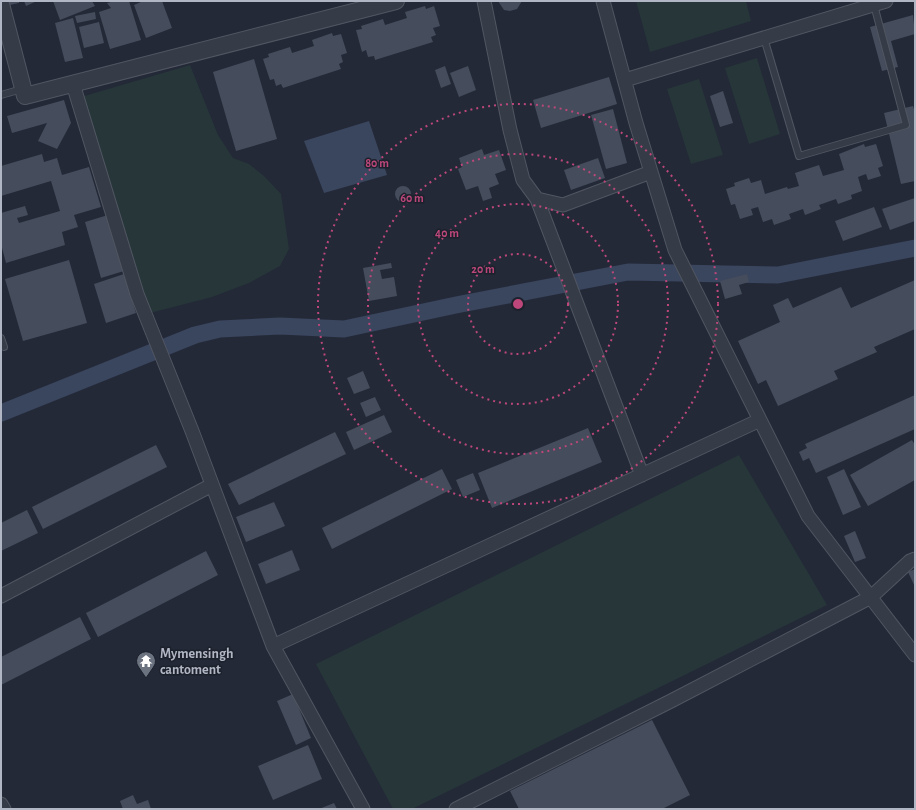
<svg xmlns="http://www.w3.org/2000/svg" width="916" height="810" font-family="'Alegreya Sans',sans-serif">
	<style>
		.green { fill: #263639 }
		.water { fill: #3a455e }
		.lines { fill: none; stroke-linecap: round; stroke-linejoin: round }
		.canal { stroke: #3a455e; stroke-width: 17 }
		.building { fill: #454c5b }
		.service-casing { stroke: #515662; stroke-width: 8 }
		.minor-casing { stroke: #515662; stroke-width: 15 }
		.tertiary-casing { stroke: #515662; stroke-width: 18 }
		.service { stroke: #363c47; stroke-width: 6 }
		.minor { stroke: #363c47; stroke-width: 13 }
		.tertiary { stroke: #363c47; stroke-width: 16 }
		.ring { fill: none; stroke: #bd477a; stroke-width: 2; stroke-dasharray: 2 4 }
		.labels { text-anchor: middle; stroke-width: 3; stroke-linejoin: round; paint-order: stroke }
		.poi-label { font-size: 14px; font-weight: bold; fill: #b1b6c4; stroke: #1c212c; text-anchor: start }
		.centre { fill: #bd477a; stroke: #1c212c; stroke-width: 2 }
		.ring-label { font-size: 12px; text-anchor: middle; font-weight: bold; fill: #bd477a; stroke: #1c212c; stroke-width: 3; stroke-linejoin: round; paint-order: stroke }
	</style>
	<rect width="100%" height="100%" fill="#232937"/>
	<!-- green -->
	<path class="green" d="M636 1H746L751 21 650 52Z
		M757 58 780 134 749 144 725 68Z
		M190 65 218 135 233 158 249 164 264 176 281 194 289 249 280 266 249 283 212 297 150 313 81 97Z
		M699 79 723 155 691 164 667 89Z
		M739 455 827 605 412 809H393L316 664Z"/>
	<!-- water -->
	<path class="water" d="M369 121 387 175 324 193 304 141Z"/>
	<g class="lines">
		<!-- canal -->
		<path class="canal" d="M1 413 195 335 220 329 280 326 344 329 456 305 628 272 778 275 915 248"/>
	</g>
	<!-- building -->
	<path class="building" d="M4 1H19V3L5 6Z
		M24 1H37L26 6Z
		M53 1H92L95 6 60 20Z
		M115 1H129L141 40 110 49 99 12 111 8 107 3Z
		M143 1H162L172 28 146 38 134 5Z
		M498 1H522L517 9 510 11 504 10Z
		M425 6 426 9 434 6 440 26 433 28 436 35 431 37 433 42 375 60 374 56 368 57 366 50 362 52 356 30 362 29 361 26 383 19 385 25 407 18 405 12Z
		M95 12 96 19 77 23 75 16Z
		M913 15 915 34 891 41 898 67 882 71 870 27Z
		M73 18 83 58 65 62 55 23Z
		M99 22 104 43 84 48 79 27Z
		M332 33 333 36 341 34 347 53 341 55 343 62 339 64 341 69 283 88 281 84 276 86 274 79 270 80 263 59 269 57 268 54 290 47 292 53 314 46 312 40Z
		M254 59 277 139 236 151 213 72Z
		M445 66 451 84 441 88 435 70Z
		M468 66 476 90 459 97 450 73Z
		M609 77 617 104 541 128 533 100Z
		M723 91 733 123 720 127 710 96Z
		M64 100 71 123 57 149 38 141 47 123 12 133 7 116Z
		M913 106 915 112V181L901 184 884 113Z
		M613 109 627 163 606 169 591 115Z
		M864 144 865 147 876 144 883 166 878 168 881 176 868 180 866 174 858 177 862 191 851 195 852 199 838 204 836 199 819 205 821 209 805 215 803 209 789 214 791 219 774 225 772 219 763 222 758 207 751 209 753 215 740 219 735 204 731 205 726 189 735 186 734 183 749 178 751 183 761 180 765 194 787 187 788 189 799 186 795 173 819 165 823 176 844 170 839 154Z
		M482 149 484 155 499 150 506 170 495 174 499 184 489 188 492 198 483 201 478 186 466 190 458 169 462 167 459 158Z
		M42 154 44 162 57 158 62 175 89 167 101 207 74 215 78 227 62 232 65 245 6 263 1 244V213L25 206 28 215 17 218 19 223 60 211 51 181 1 196V166Z
		M598 158 605 178 571 190 564 170Z
		M395 194a8 8 0 1 1 16 0a8 8 0 1 1-16 0Z
		M915 198V221L890 230 882 209Z
		M874 207 882 227 843 241 835 221Z
		M108 215 124 271 101 278 85 222Z
		M69 260 87 323 23 341 5 279Z
		M391 263 392 268 380 270 382 279 394 277 397 296 369 301 363 268Z
		M124 274 136 313 106 323 94 284Z
		M747 274 749 282 739 285 742 294 725 299 720 281Z
		M915 280V329L874 347 877 352 834 371 838 379 778 406 766 380 758 384 738 341 780 322 773 305 788 298 793 308 841 287 851 308Z
		M363 371 370 388 354 394 347 378Z
		M915 395V429L816 473 809 458 803 461 799 452 807 448 805 444Z
		M375 397 381 410 366 417 360 403Z
		M384 415 392 432 354 450 346 432Z
		M588 428 602 462 492 508 478 473Z
		M335 432 346 454 239 505 228 484Z
		M912 440 915 445V480L868 506 850 475Z
		M156 445 167 467 43 529 32 507Z
		M442 469 452 489 332 549 322 528Z
		M844 469 861 507 843 515 827 477Z
		M473 473 480 490 463 497 456 480Z
		M274 502 285 526 246 542 236 517Z
		M27 510 38 533 1 551V523Z
		M855 531 866 558 855 562 844 536Z
		M292 550 300 570 266 584 258 564Z
		M206 551 218 575 98 637 86 613Z
		M915 569V587L908 572Z
		M80 617 91 639 1 685V657Z
		M293 694 311 738 296 745 277 701Z
		M652 720 690 795 662 809H519L510 791Z
		M308 745 322 779 273 800 258 766Z
		M133 795 137 804 148 800 151 809H123L120 801Z
		M334 803 337 809H319Z"/>
	<g class="lines">
		<defs>
			<path id="service" d="M764 38 799 156 906 125 874 5
				M1 95 22 89
				M1 338 4 347"/>
			<path id="minor" d="M484 1 510 130 523 180 537 199 563 205 651 172
				M603 1 636 123 675 250 808 516 915 655
				M625 80 886 1
				M73 84 137 294 192 431 273 646 363 809
				M537 199 642 475
				M1 596 212 485
				M273 646 760 420
				M1 804 4 809
				M456 809 671 701 871 597 910 561 915 559"/>
			<path id="tertiary" d="M1 4 25 96 396 1"/>
		</defs>
		<!-- service casing -->
		<use href="#service" class="service-casing"/>
		<!-- minor casing -->
		<use href="#minor" class="minor-casing"/>
		<!-- tertiary casing -->
		<use href="#tertiary" class="tertiary-casing"/>
		<!-- service -->
		<use href="#service" class="service"/>
		<!-- minor -->
		<use href="#minor" class="minor"/>
		<!-- tertiary -->
		<use href="#tertiary" class="tertiary"/>
	</g>
	<!-- distance rings -->
	<g class="ring">
		<circle cx="518" cy="304" r="50"/>
		<circle cx="518" cy="304" r="100"/>
		<circle cx="518" cy="304" r="150"/>
		<circle cx="518" cy="304" r="200"/>
	</g>
	<!-- icons -->
	<defs>
		<symbol id="temple-pin" viewBox="-11 -11 22 30"><path d="M0 17L-7.5 6A9.5 9.5 0 1 1 7.5 6Z" fill="#6b7280" stroke="#1c212c"/><path d="M0-6L5-2H3V0L6.5 2.5H4V6H1.5V3h-3V6H-4V2.5H-6.5L-3 0V-2H-5Z" fill="#fff"/></symbol>
	</defs>
	<g fill-rule="evenodd">
		<use href="#temple-pin" x="135" y="650" width="22" height="30"/>
	</g>
	<g class="labels">
		<!-- poi labels -->
		<g class="poi-label">
			<text x="160" y="658">Mymensingh<tspan x="160" dy="16">cantoment</tspan></text>
		</g>
	</g>
	<circle cx="518" cy="304" r="6" class="centre"/>
	<g class="ring-label">
		<text x="377" y="167">80 m</text>
		<text x="412" y="202">60 m</text>
		<text x="447" y="237">40 m</text>
		<text x="483" y="273">20 m</text>
	</g>
	<!-- border -->
	<rect width="916" height="810" fill="none" stroke="#b1b6c4" stroke-width="4"/>
</svg>
